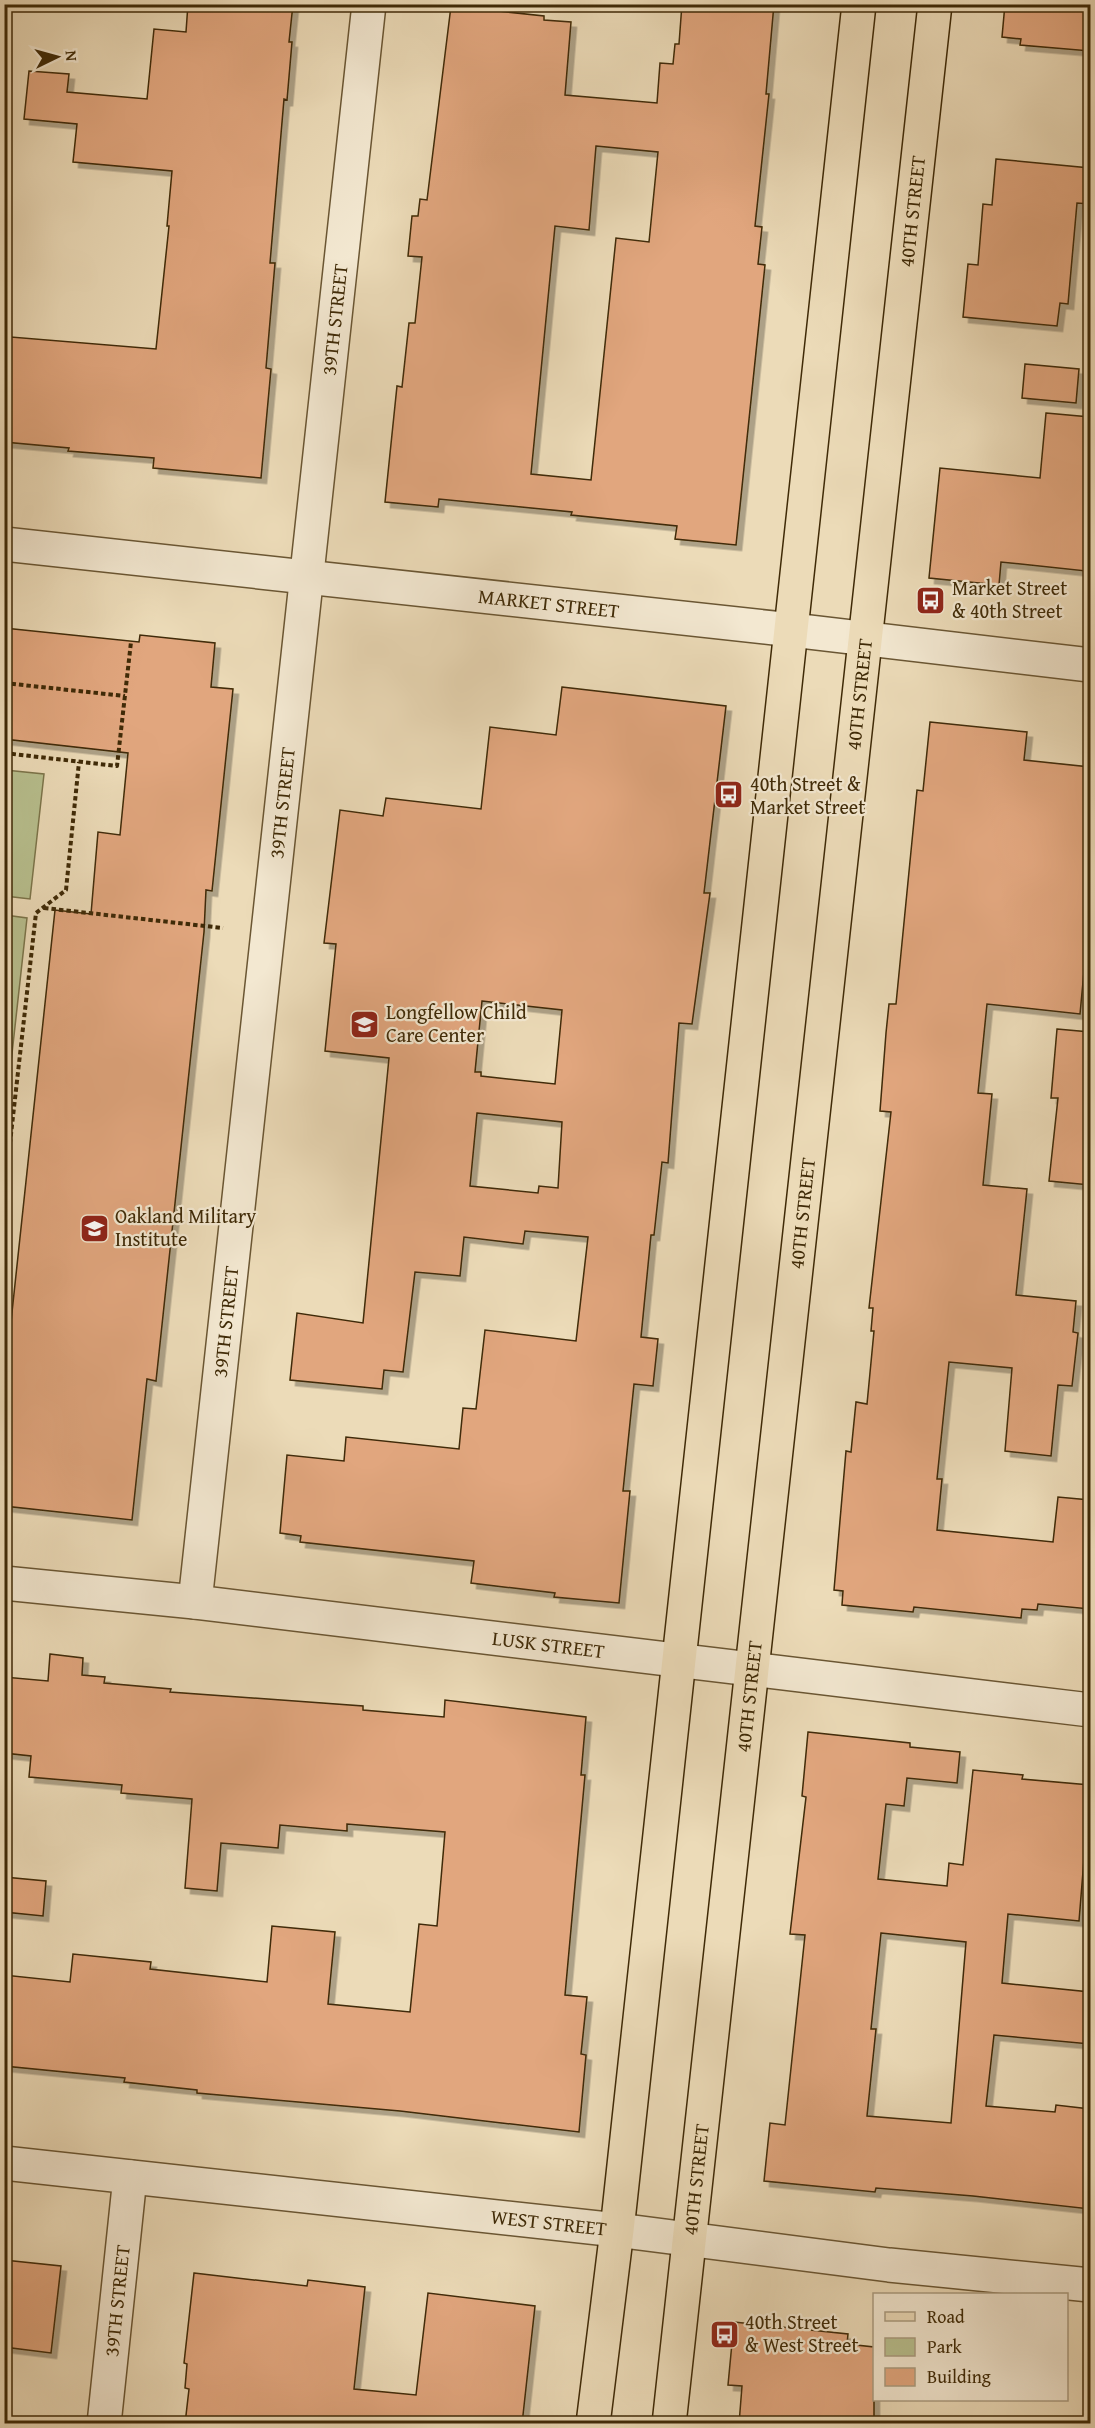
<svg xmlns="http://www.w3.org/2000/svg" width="1095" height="2428" font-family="'Gentium Book Plus',serif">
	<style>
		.green { fill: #b8c08f; stroke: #7c754b; stroke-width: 1.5 }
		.building { fill: #e1a67e; stroke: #3f2a07; stroke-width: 1.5; fill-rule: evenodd; filter: url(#shadow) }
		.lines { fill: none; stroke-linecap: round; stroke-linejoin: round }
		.minor-casing { stroke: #6a5633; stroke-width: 36 }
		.major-casing { stroke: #3f2a07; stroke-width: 36 }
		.path { stroke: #3f2a07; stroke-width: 4; stroke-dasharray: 4.5 3; stroke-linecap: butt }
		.minor { stroke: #f3e8d1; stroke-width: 33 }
		.major { stroke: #ecdbb8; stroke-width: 33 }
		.labels { text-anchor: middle; stroke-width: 4.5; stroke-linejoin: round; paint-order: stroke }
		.street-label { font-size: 20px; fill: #3f2a07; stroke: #f3e8d1 }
		.poi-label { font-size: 20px; fill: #3f2a07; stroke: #f3e8d1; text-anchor: start }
	</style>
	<defs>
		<filter id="shadow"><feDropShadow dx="5.5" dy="5.5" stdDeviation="0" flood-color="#0004"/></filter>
	</defs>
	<rect width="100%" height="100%" fill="#ecdbb8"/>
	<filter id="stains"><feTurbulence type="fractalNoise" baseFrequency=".00333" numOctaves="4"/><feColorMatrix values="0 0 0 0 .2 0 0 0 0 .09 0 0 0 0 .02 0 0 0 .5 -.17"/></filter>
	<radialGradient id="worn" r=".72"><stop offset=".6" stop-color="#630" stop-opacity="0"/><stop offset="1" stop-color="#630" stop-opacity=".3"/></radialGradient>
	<!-- green -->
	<path class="green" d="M5 770 44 774 30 899 5 896Z
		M5 915 27 918 5 1117 4 989 11 930 5 929Z"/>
	<!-- building -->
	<path class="building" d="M188 4H293L289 42H292L287 100 284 99 270 263H275L266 368 271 369 261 478 153 468 154 458 68 451 69 448 4 442V400L11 337 156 349 169 226H167L172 171 73 162 77 124 24 119 29 71 69 74 67 92 147 99 154 29 186 32Z
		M682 4H774L766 94H769L755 226 762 227 758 264 765 265 736 545 675 539 677 526 571 515 572 512 439 499 438 507 385 502 397 386 402 387 409 323H415L422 257 408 256 412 216H418L420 199 427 200 451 6 544 16V20L571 22 565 95 657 103 660 63 673 64 675 44H679ZM596 146 658 152 649 242 616 238 591 480 531 474 555 226 589 230Z
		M1005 4H1090V51L1020 45 1021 39 1002 37Z
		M996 159 1090 168V204L1077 203 1068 304 1060 303 1057 326 963 317 968 264 978 265 983 204 992 205Z
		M1025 364 1079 369 1076 403 1022 398Z
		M1046 413 1090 417V525L1086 571 1001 562 999 585 929 578 940 468 1040 478Z
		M4 628 139 642 140 635 215 643 211 687 233 689 212 891 206 890 204 932 156 1381 147 1379 132 1520 4 1506V1359H7L55 910 91 914 98 832 120 835 128 753 4 739Z
		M562 687 726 706 704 893H710L692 1024 679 1023 668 1163 662 1162 654 1235H651L641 1337 658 1339 653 1386 634 1384 623 1491H630L619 1603 554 1597 555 1593 471 1583 474 1561 300 1542 301 1536 280 1533 287 1455 344 1461 346 1437 459 1449 463 1408 476 1409 485 1330 576 1341 588 1237 525 1231 523 1244 464 1237 460 1276 415 1272 403 1372 384 1370 382 1389 290 1380 297 1313 363 1323 389 1058 325 1051 336 944 324 943 340 810 383 816 386 798 481 809 490 727 556 735ZM482 1001 562 1010 555 1084 481 1076V1072H475ZM477 1113 562 1122 558 1188 539 1186 538 1193 470 1186Z
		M930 722 1027 732 1024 760 1090 767V929H1088L1080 1014 987 1004 978 1093 992 1094 983 1185 1027 1189 1016 1295 1076 1301 1073 1332 1078 1333 1072 1386 1058 1385 1051 1456 1005 1451 1012 1368 949 1362 937 1479H942L937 1530 1053 1542 1058 1497 1090 1500V1609L1038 1604 1037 1610 1022 1609 1021 1618 914 1607 913 1612 842 1605 843 1591 834 1590 846 1451 851 1452 856 1402 867 1404 874 1331H871L873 1308H869L891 1112 880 1111 886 1033 889 1004H896L917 790 923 791Z
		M1057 1029 1090 1032V1185L1049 1181 1058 1098H1051Z
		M50 1654 83 1658 82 1675 105 1677 104 1683 171 1689 170 1692 363 1706V1710L444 1717 445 1700 586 1717 581 1775H585L565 1995 587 1997 581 2054 586 2055 579 2132 400 2111 197 2093V2090L124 2082 125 2078 4 2066V1975L70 1982 73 1954 151 1962 150 1969 267 1982 272 1926 335 1932 328 2004 410 2012 419 1924 437 1926 445 1832 347 1824V1831L280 1825 278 1848 221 1843 217 1891 185 1888 192 1799 121 1793 122 1785 29 1777 31 1756 4 1753V1677L48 1681Z
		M808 1732 910 1743V1747L960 1752 957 1783 907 1778 904 1806 886 1804 878 1879 947 1886 949 1863 963 1865 973 1770 1023 1775 1022 1779 1090 1785 1079 1921 1008 1914 1002 1983 1090 1992V2044L994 2035 986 2106 1055 2112 1056 2105 1090 2109V2209L973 2196 876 2188 875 2192 764 2181 770 2123 785 2125 805 1935 790 1934 806 1797 802 1796ZM881 1933 966 1942 951 2123 867 2116 876 2029H871Z
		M4 1877 46 1881 43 1916 4 1912Z
		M4 2260 61 2266 51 2353 4 2347Z
		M194 2273 307 2286 308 2280 365 2287 354 2389 416 2395 428 2293 535 2306 522 2424H185L189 2389 185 2388 187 2364 184 2363Z
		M734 2322 848 2334 847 2344 874 2347V2424H739L742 2386 728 2385Z"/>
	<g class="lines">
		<defs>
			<g id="minor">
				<path id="s1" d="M4 544 792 630 1090 665"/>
				<path id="s2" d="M4 1583 195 1602 1090 1710"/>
				<path id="s3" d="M195 1602 369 4"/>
				<path id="s4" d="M4 2163 617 2230 889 2265 1090 2285"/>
				<path id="s5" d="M104 2424 130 2177"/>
			</g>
			<g id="major">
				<path d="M593 2424 617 2230 859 4"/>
				<path id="s6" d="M669 2424 935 4"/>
			</g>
		</defs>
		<!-- minor casing -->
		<use href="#minor" class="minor-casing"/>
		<!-- major casing -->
		<use href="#major" class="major-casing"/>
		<!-- path -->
		<path class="path" d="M4 683 125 696
			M4 753 117 766 131 642
			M44 908 223 928
			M4 1196 36 913 66 890 79 762"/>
		<!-- minor -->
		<use href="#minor" class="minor"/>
		<!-- major -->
		<use href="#major" class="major"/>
	</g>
	<!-- icons -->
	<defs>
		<symbol id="bus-square" viewBox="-11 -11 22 22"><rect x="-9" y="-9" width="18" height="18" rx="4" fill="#8f2418" stroke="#f3e8d1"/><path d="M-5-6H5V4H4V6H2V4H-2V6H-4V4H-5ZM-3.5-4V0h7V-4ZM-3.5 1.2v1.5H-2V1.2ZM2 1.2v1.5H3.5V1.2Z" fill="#fff"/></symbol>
		<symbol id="school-square" viewBox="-11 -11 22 22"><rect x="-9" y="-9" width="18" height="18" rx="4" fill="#8f2418" stroke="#f3e8d1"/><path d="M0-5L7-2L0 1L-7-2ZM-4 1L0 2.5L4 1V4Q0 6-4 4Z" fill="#fff"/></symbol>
	</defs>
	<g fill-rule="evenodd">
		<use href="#bus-square" x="914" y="584" width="33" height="33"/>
		<use href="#bus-square" x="712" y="778" width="33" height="33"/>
		<use href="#school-square" x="348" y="1008" width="33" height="33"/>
		<use href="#school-square" x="78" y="1212" width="33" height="33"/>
		<use href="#bus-square" x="708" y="2318" width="33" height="33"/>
	</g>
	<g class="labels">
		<!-- street labels -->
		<g class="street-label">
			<text dy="7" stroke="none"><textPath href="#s6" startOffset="2226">40TH STREET</textPath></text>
			<text dy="7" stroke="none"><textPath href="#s3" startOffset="1290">39TH STREET</textPath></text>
			<text dy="7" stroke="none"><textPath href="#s1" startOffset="548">MARKET STREET</textPath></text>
			<text dy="7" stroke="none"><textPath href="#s6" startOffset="1740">40TH STREET</textPath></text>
			<text dy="7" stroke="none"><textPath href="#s3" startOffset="804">39TH STREET</textPath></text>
			<text dy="7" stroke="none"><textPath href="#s6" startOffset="1218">40TH STREET</textPath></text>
			<text dy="7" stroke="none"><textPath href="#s3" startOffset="282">39TH STREET</textPath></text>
			<text dy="7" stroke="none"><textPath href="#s2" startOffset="548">LUSK STREET</textPath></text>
			<text dy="7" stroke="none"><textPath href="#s6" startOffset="732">40TH STREET</textPath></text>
			<text dy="7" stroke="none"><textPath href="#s6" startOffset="246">40TH STREET</textPath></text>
			<text dy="7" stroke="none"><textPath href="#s4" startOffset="548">WEST STREET</textPath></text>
			<text dy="7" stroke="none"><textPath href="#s5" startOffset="124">39TH STREET</textPath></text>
		</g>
		<!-- poi labels -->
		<g class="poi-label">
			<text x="952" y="595">Market Street<tspan x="952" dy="23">&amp; 40th Street</tspan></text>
			<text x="750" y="791">40th Street &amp;<tspan x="750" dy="23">Market Street</tspan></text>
			<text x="386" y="1019">Longfellow Child<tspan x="386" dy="23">Care Center</tspan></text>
			<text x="115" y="1223">Oakland Military<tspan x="115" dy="23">Institute</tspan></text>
			<text x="745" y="2329">40th Street<tspan x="745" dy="23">&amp; West Street</tspan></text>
		</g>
	</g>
	<!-- margin -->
	<rect width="1095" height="2428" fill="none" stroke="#ecdbb8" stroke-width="24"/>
	<rect x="6" y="6" width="1083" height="2416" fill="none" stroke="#3f2a07" stroke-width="3"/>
	<rect x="12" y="12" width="1071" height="2404" fill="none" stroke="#3f2a07" stroke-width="1.5"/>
	<!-- legend -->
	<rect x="873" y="2293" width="195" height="108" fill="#f3e8d1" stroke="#ab9c80" stroke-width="1.5"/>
	<rect x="885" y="2312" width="30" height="9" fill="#ecdbb8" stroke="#ab9c80" stroke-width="1.5"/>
	<text x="927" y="2323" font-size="18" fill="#3f2a07">Road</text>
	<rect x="885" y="2338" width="30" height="18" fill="#b8c08f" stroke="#ab9c80" stroke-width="1.5"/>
	<text x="927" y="2353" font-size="18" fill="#3f2a07">Park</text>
	<rect x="885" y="2368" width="30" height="18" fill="#e1a67e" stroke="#ab9c80" stroke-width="1.5"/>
	<text x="927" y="2383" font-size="18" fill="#3f2a07">Building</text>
	<!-- north arrow -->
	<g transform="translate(57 57) rotate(85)" stroke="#f3e8d1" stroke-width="4.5" paint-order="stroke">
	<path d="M0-4.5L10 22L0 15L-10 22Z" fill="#3f2a07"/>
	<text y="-9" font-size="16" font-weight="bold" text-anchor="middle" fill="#3f2a07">N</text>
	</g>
	<rect width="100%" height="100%" filter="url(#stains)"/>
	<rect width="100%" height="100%" fill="url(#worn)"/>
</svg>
